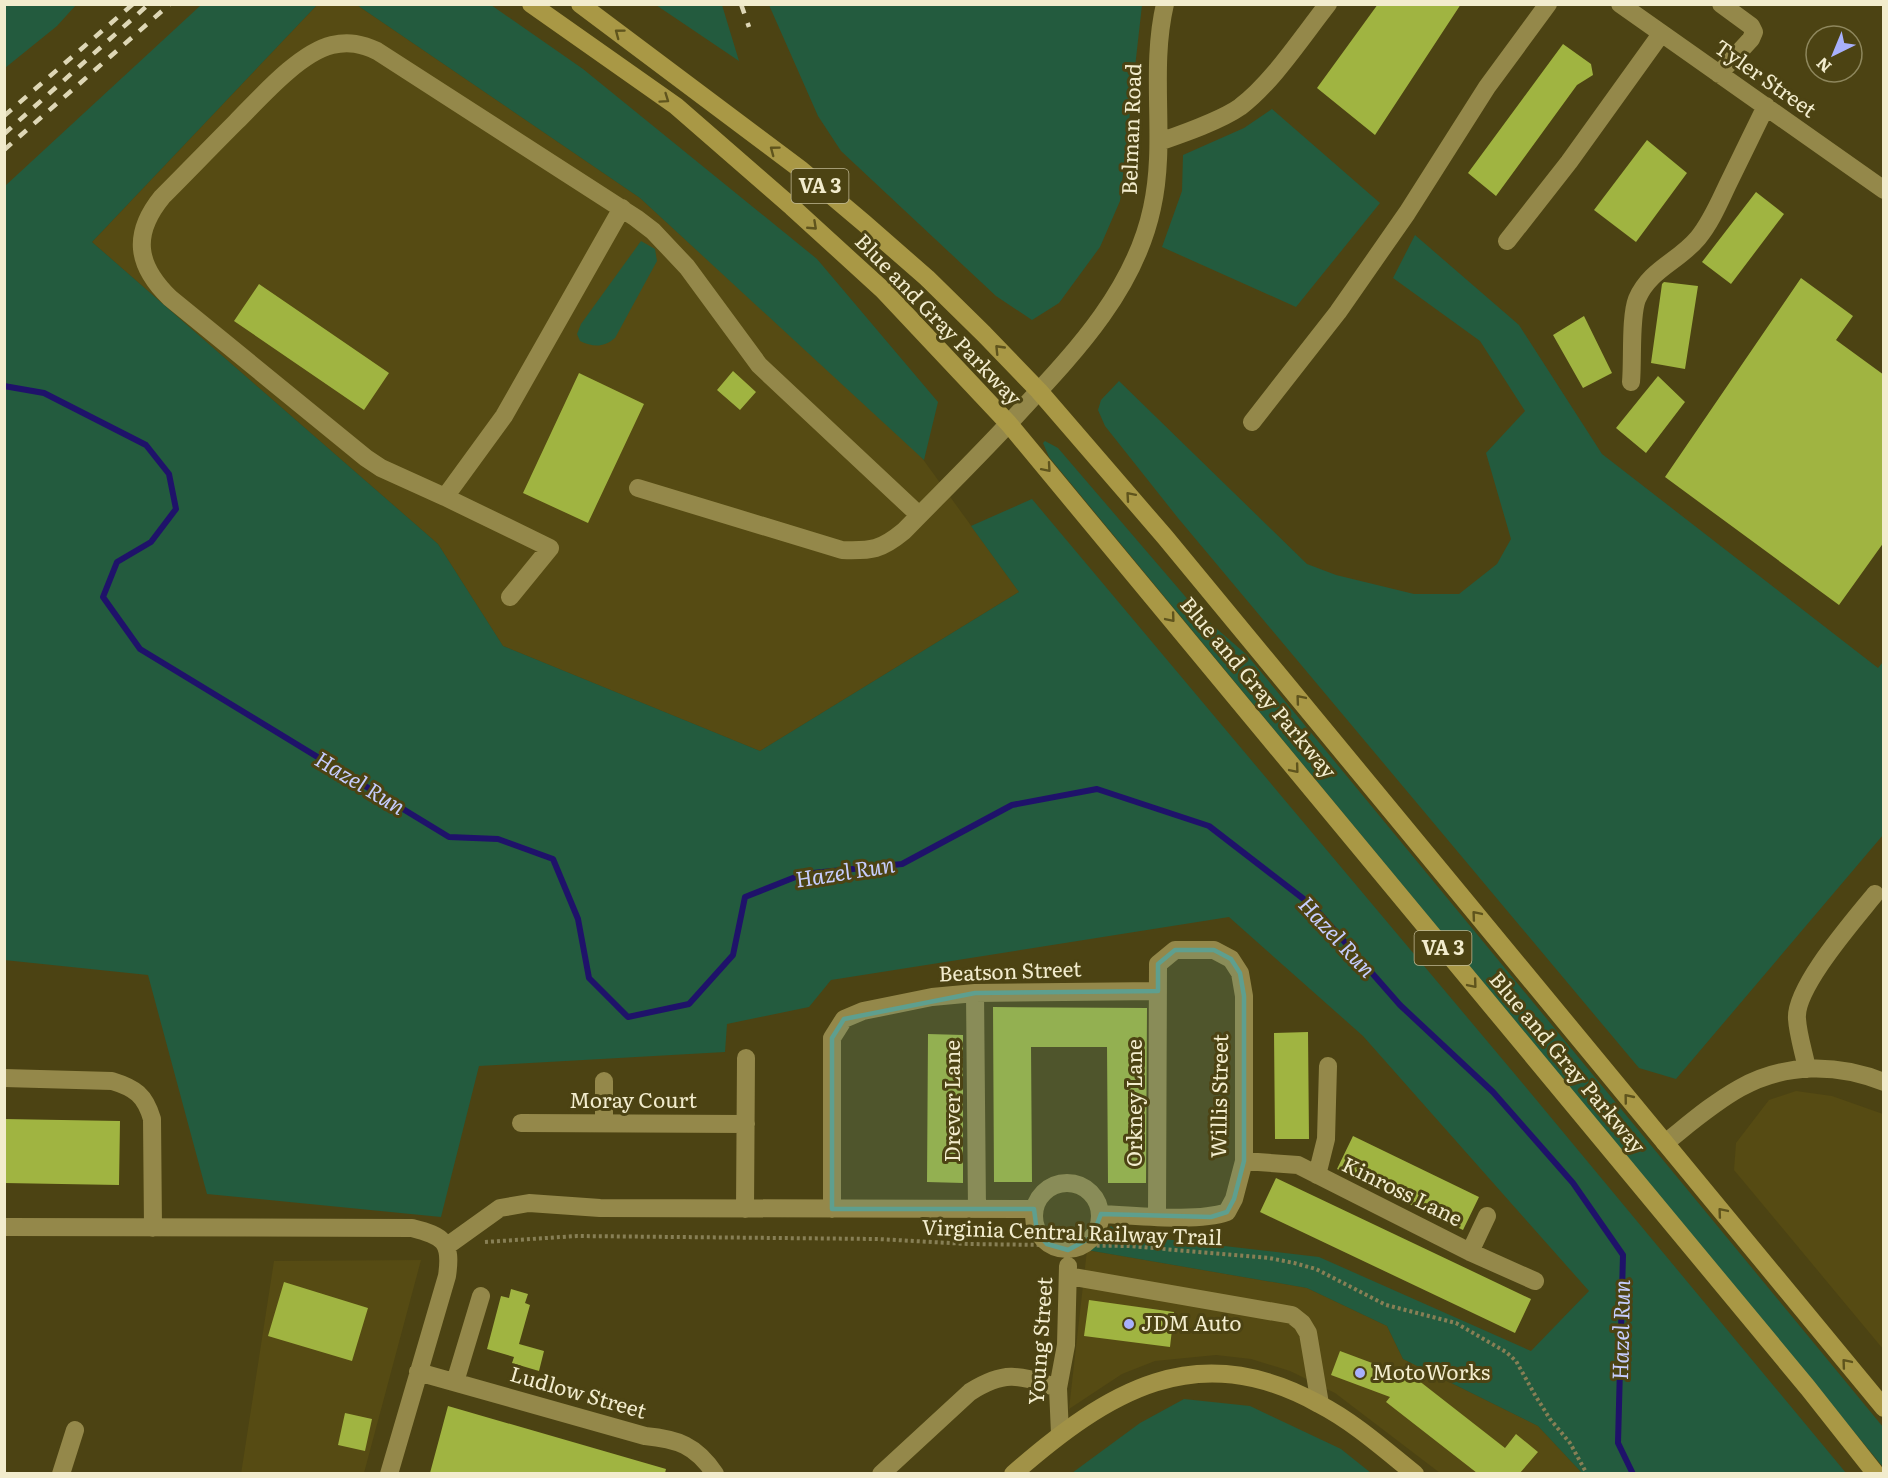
<svg xmlns="http://www.w3.org/2000/svg" width="1888" height="1478" font-family="Literata,serif">
	<style>
		.built { fill: #564b13 }
		.green { fill: #235b3e }
		.lines { fill: none; stroke-linecap: round; stroke-linejoin: round }
		.stream { stroke: #1f126a; stroke-width: 6 }
		.building { fill: #a0b441 }
		.path { stroke: #877f55; stroke-width: 4; stroke-dasharray: 3 3; stroke-linecap: butt }
		.minor { stroke: #94884a; stroke-width: 18 }
		.major { stroke: #a19247; stroke-width: 18 }
		.highway { stroke: #a99845; stroke-width: 18 }
		.rail { stroke: #ded7b6; stroke-width: 4.5; stroke-dasharray: 10 10; stroke-linecap: butt }
		.oneway { stroke: #5f541d }
		.marked { fill: #5e9f8f; fill-opacity: 0.2; stroke: #5e9f8f; stroke-width: 4.5; stroke-linejoin: round }
		.poi-dot { fill: #a8b0fc; stroke: #4c4313; stroke-width: 2 }
		.labels { text-anchor: middle; stroke-width: 6; stroke-linejoin: round; paint-order: stroke }
		.shield { fill: #4c4313; stroke: #c0b995; stroke-width: 1.5 }
		.shield-label { font-size: 20px; font-weight: bold; fill: #f2eccd }
		.street-label { font-size: 21px; fill: #f2eccd; stroke: #4c4313 }
		.poi-label { font-size: 21px; fill: #f2eccd; stroke: #4c4313; text-anchor: start }
		.water-label { font-size: 22px; font-style: italic; fill: #c6cdfe; stroke: #4c4313 }
	</style>
	<rect width="100%" height="100%" fill="#4c4313"/>
	<!-- built -->
	<path class="built" d="M317 5H357L640 198 917 451 1019 592 760 751 503 646 438 544 92 242Z
		M1796 1091 1832 1096 1883 1114V1349L1734 1170 1736 1143 1769 1100Z
		M1087 1250 1307 1288 1387 1326 1403 1359 1538 1426 1582 1473H1440L1335 1393 1290 1371 1251 1359 1216 1355 1155 1361 1122 1374 1069 1409Z
		M421 1260 364 1473 241 1474 274 1261Z"/>
	<!-- green -->
	<path class="green" d="M5 4H76V5L57 26 5 68Z
		M201 5H317L92 242 438 544 503 646 760 751 1019 592 971 526 1032 499 1524 1085 1846 1473H1582L1538 1426 1403 1359 1387 1326 1307 1288 1087 1250 1111 1226 1120 1234 1319 1257 1531 1351 1589 1291 1363 1036 1229 917 831 980 809 1007 727 1024 725 1052 479 1066 441 1217 207 1194 148 975 4 960 5 186Z
		M357 5H491L583 69 817 259 938 402 924 460 640 198Z
		M656 5H722L739 61Z
		M769 5H1142L1120 201 1100 247 1059 303 1032 320 996 296 841 151 818 116Z
		M1272 109 1380 203 1296 307 1162 247 1182 191 1183 155 1244 128Z
		M1415 235 1519 325 1602 454 1878 668 1883 662V835L1676 1079 1639 1068 1178 518 1105 426 1098 410 1101 400 1119 381 1307 564 1336 575 1414 594H1459L1497 564 1511 539 1486 453 1525 411 1480 341 1393 278Z
		M641 241 655 249 657 261 615 338C603 348 593 347 580 341L577 334 581 324Z
		M1045 441 1058 448 1202 616 1247 655 1883 1427V1467L1049 457 1043 443Z
		M1184 1399 1250 1406 1341 1449 1371 1473H1072L1140 1423Z"/>
	<g class="lines">
		<!-- stream -->
		<path class="stream" d="M4 386 44 393 146 445 169 474 176 509 151 542 117 562 103 597 140 649 449 837 498 839 553 859 578 919 589 978 628 1017 689 1004 733 955 745 897 803 874 902 864 1012 805 1097 789 1209 826 1314 907 1400 1005 1493 1092 1573 1183 1623 1255 1618 1443 1633 1474"/>
	</g>
	<!-- building -->
	<path class="building" d="M1378 4H1461L1375 135 1317 88Z
		M1563 44 1591 64 1593 75 1577 85 1496 196 1468 173Z
		M1647 140 1687 173 1636 242 1594 210Z
		M1756 192 1784 214 1731 284 1702 262Z
		M1801 278 1853 316 1836 340 1884 375V542L1839 605 1665 477Z
		M1664 282 1698 286 1685 369 1651 363 1662 284Z
		M259 284 389 373 364 410 234 321Z
		M1584 316 1612 373 1583 388 1553 335Z
		M733 371 756 392 740 410 717 390Z
		M579 373 644 404 588 523 523 493Z
		M1658 376 1685 402 1646 453 1616 428Z
		M993 1007 1147 1008 1146 1183H1108L1107 1047H1031L1032 1182H994Z
		M1308 1032 1309 1139H1275L1274 1033Z
		M928 1034 963 1035V1183L927 1182Z
		M4 1119 120 1121 119 1185 4 1183Z
		M1353 1136 1479 1197 1463 1230 1337 1169Z
		M1276 1178 1531 1299 1515 1333 1260 1212Z
		M284 1282 368 1308 352 1361 268 1336Z
		M511 1289 528 1294 525 1303 530 1305 519 1344 544 1351 539 1371 512 1363 514 1357 487 1349 501 1296 509 1298Z
		M1089 1300 1174 1312 1170 1347 1084 1336Z
		M1340 1351 1407 1376 1409 1373 1505 1448 1516 1434 1538 1452 1520 1473H1477L1386 1402 1390 1397 1331 1375Z
		M448 1406 666 1469 665 1473H430Z
		M345 1413 372 1419 365 1451 338 1445Z"/>
	<g class="lines">
		<!-- path -->
		<path class="path" d="M485 1242 577 1236 878 1239 967 1244 1129 1246 1269 1258 1294 1263 1316 1269 1386 1305 1456 1323 1506 1352 1516 1361 1535 1395 1550 1419 1570 1443 1587 1474"/>
		<!-- minor -->
		<path class="minor" d="M1620 4 1884 190
			M1719 74 1751 39 1754 32 1751 26 1721 4
			M1159 142C1182 134 1220 121 1240 107 1272 83 1302 37 1328 4
			M622 208 504 416 445 497 381 468 366 458 170 298C136 265 132 234 162 197 187 172 211 147 236 122 260 98 299 53 332 45 349 41 362 44 377 51L636 218 653 231 687 267 759 365 919 515
			M1507 241 1569 162 1661 34
			M1631 382C1633 360 1630 317 1637 299 1650 269 1678 262 1698 238 1711 222 1719 203 1727 186 1740 159 1753 133 1766 106
			M1252 422 1338 312 1407 213 1487 87 1548 4
			M638 488 842 550C872 551 881 550 904 531 944 490 985 450 1024 407 1078 349 1135 288 1152 208 1167 141 1149 72 1165 4
			M445 497 550 548 510 597
			M975 993 977 1209
			M1807 1069C1804 1053 1798 1035 1797 1019 1794 988 1855 919 1875 894
			M4 1078 112 1081C135 1088 145 1095 152 1119L153 1228
			M521 1123 746 1124
			M604 1123V1081
			M1665 1143C1689 1124 1713 1103 1740 1088 1784 1063 1837 1063 1884 1082
			M1244 1161 1298 1165 1470 1252 1535 1281
			M1317 1175 1326 1139 1328 1066
			M1034 1216a33 33 0 1 1 66 0a33 33 0 1 1-66 0Z
			M745 1209 746 1058
			M832 1209V1038L844 1019 863 1011 932 997 975 993 1158 991
			M1100 1214C1134 1215 1196 1223 1227 1212L1234 1199 1244 1161V996L1240 973 1231 959 1214 950H1175L1158 964 1157 1216
			M4 1227 412 1228C444 1236 452 1242 447 1276L389 1474
			M447 1246 500 1208 529 1203 600 1208 1034 1209
			M1470 1252 1487 1216
			M1068 1276 1292 1315 1302 1323 1308 1333 1320 1404
			M418 1372 645 1436C677 1439 696 1445 715 1474
			M455 1382 481 1296
			M1060 1434 1058 1388 1066 1345 1068 1266
			M61 1474 75 1430
			M881 1474 970 1392C1007 1369 1020 1376 1058 1388"/>
		<!-- major -->
		<path class="major" d="M1013 1474C1108 1391 1196 1336 1319 1404 1354 1422 1385 1450 1415 1474"/>
		<!-- highway -->
		<path class="highway" d="M531 4 676 106 792 207 883 290 1009 424 1808 1388 1876 1474
			M580 4 800 169 864 223 927 278 984 334 1039 391 1165 537 1884 1408"/>
		<!-- rail -->
		<path class="rail" d="M741 4 749 27
			M4 116 133 4
			M4 134 149 4
			M4 150 170 4"/>
	</g>
	<!-- one-way arrows -->
	<defs><path id="oneway-chevron" d="M-2-3.5L2.5 0L-2 3.5" fill="none" stroke-width="1.6" stroke-linecap="round" stroke-linejoin="round" transform="scale(1.5)"/></defs>
	<g class="oneway">
		<use href="#oneway-chevron" transform="translate(619 33) rotate(-143)"/>
		<use href="#oneway-chevron" transform="translate(665 99) rotate(35)"/>
		<use href="#oneway-chevron" transform="translate(774 150) rotate(-143)"/>
		<use href="#oneway-chevron" transform="translate(813 226) rotate(43)"/>
		<use href="#oneway-chevron" transform="translate(999 349) rotate(-134)"/>
		<use href="#oneway-chevron" transform="translate(1047 468) rotate(49)"/>
		<use href="#oneway-chevron" transform="translate(1130 496) rotate(-131)"/>
		<use href="#oneway-chevron" transform="translate(1171 618) rotate(50)"/>
		<use href="#oneway-chevron" transform="translate(1300 699) rotate(-130)"/>
		<use href="#oneway-chevron" transform="translate(1295 769) rotate(50)"/>
		<use href="#oneway-chevron" transform="translate(1476 915) rotate(-130)"/>
		<use href="#oneway-chevron" transform="translate(1473 984) rotate(50)"/>
		<use href="#oneway-chevron" transform="translate(1628 1098) rotate(-129)"/>
		<use href="#oneway-chevron" transform="translate(1722 1212) rotate(-130)"/>
		<use href="#oneway-chevron" transform="translate(1846 1363) rotate(-130)"/>
	</g>
	<!-- marked area -->
	<path class="marked" d="M1175 950H1214L1231 959 1240 973 1244 996V1161L1234 1199 1227 1212 1211 1217 1101 1214 1092 1237 1068 1250 1047 1244 1037 1232 1034 1209H832V1038L844 1019 975 993 1158 991V964Z"/>
	<!-- markers -->
	<g class="poi-dot">
		<circle cx="1129" cy="1324" r="6"/>
		<circle cx="1360" cy="1373" r="6"/>
	</g>
	<g class="labels">
		<!-- shield labels -->
		<g class="shield">
			<rect x="791.5" y="169" width="57" height="34" rx="4.5"/>
			<rect x="1414.5" y="931" width="57" height="34" rx="4.5"/>
		</g>
		<g class="shield-label">
			<text x="820" y="193">VA 3</text>
			<text x="1443" y="955">VA 3</text>
		</g>
		<!-- street labels -->
		<g class="street-label">
			<text transform="translate(1765 79) rotate(35)" y="7">Tyler Street</text>
			<text transform="translate(1132 129) rotate(-88)" y="7">Belman Road</text>
			<text transform="translate(938 320) rotate(46)" y="7">Blue and Gray Parkway</text>
			<text transform="translate(1258 688) rotate(50)" y="7">Blue and Gray Parkway</text>
			<text transform="translate(1010 972) rotate(-2)" y="7">Beatson Street</text>
			<text transform="translate(1567 1063) rotate(50)" y="7">Blue and Gray Parkway</text>
			<text transform="translate(1220 1096) rotate(-89)" y="7">Willis Street</text>
			<text x="633" y="1108">Moray Court</text>
			<text transform="translate(953 1101) rotate(-90)" y="7">Drever Lane</text>
			<text transform="translate(1135 1103) rotate(-90)" y="7">Orkney Lane</text>
			<text transform="translate(1402 1192) rotate(26)" y="7">Kinross Lane</text>
			<text transform="translate(1072 1233) rotate(2)" y="7">Virginia Central Railway Trail</text>
			<text transform="translate(1041 1341) rotate(-86)" y="7">Young Street</text>
			<text transform="translate(578 1393) rotate(16)" y="7">Ludlow Street</text>
		</g>
		<!-- poi labels -->
		<g class="poi-label">
			<text x="1141" y="1331">JDM Auto</text>
			<text x="1372" y="1380">MotoWorks</text>
		</g>
		<!-- water labels -->
		<g class="water-label">
			<text transform="translate(360 783) rotate(31)" y="8">Hazel Run</text>
			<text transform="translate(845 872) rotate(-9)" y="8">Hazel Run</text>
			<text transform="translate(1337 937) rotate(47)" y="8">Hazel Run</text>
			<text transform="translate(1621 1330) rotate(-89)" y="8">Hazel Run</text>
		</g>
	</g>
	<!-- border -->
	<rect width="1888" height="1478" fill="none" stroke="#f2eccd" stroke-width="12"/>
	<!-- north arrow -->
	<g transform="translate(1834 54) rotate(223)"><circle r="28" fill="#4c4313" stroke="#8e875d" stroke-width="1.5"/>
	<path d="M0-4.5L10 22L0 15L-10 22Z" fill="#a8b0fc"/>
	<text y="-9" font-size="16" font-weight="bold" text-anchor="middle" fill="#f2eccd">N</text>
	</g>
</svg>
